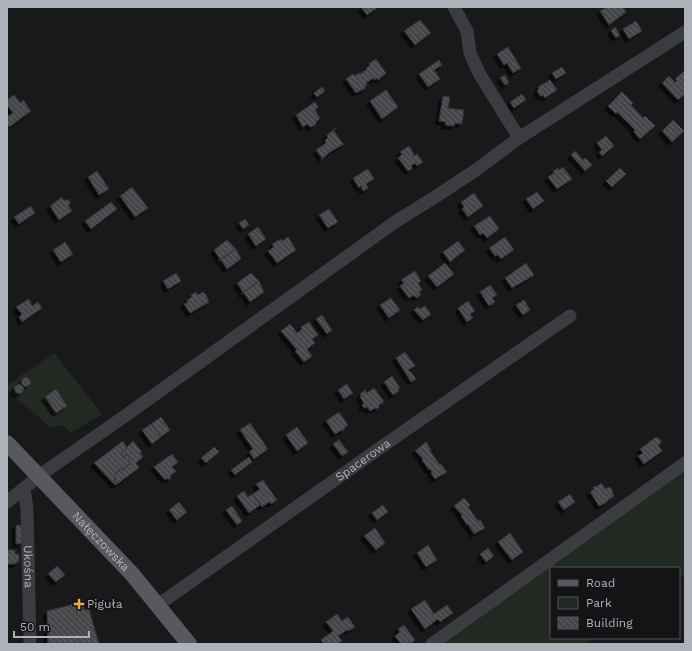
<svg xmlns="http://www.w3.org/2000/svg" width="692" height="651" font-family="'Work Sans',sans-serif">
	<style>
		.green { fill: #222922 }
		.building { fill: url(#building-back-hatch); stroke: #343437; filter: url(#shadow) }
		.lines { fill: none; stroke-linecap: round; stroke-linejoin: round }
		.minor { stroke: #3b3c40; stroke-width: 13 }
		.major { stroke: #57595f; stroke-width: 16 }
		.poi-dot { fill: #e6ac46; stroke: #141416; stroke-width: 1.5 }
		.labels { text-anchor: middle; stroke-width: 4; stroke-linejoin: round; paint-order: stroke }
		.street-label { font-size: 12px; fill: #adb1ba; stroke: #141416 }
		.poi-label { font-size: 12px; fill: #adb1ba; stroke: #141416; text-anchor: start }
	</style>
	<defs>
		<pattern id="building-back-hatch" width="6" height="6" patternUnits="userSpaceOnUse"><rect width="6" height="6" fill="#46474b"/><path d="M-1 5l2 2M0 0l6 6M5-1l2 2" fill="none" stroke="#5e5f63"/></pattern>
		<filter id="shadow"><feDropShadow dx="-3.5" dy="3.5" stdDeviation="0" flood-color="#0009"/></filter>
	</defs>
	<rect width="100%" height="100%" fill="#19191b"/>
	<!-- green -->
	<path class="green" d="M54 353 102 414 71 433C64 425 61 424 51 428L7 390V385Z
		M685 461V574L679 578V568H551V638H593L584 644H434Z"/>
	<!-- building -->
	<path class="building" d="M361 7H376L377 8 367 15Z
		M607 7H623L626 12 609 25 600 11Z
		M420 20 431 33 415 45 404 31Z
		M636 21 642 31 629 39 623 29Z
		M615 27 620 35 616 38 611 31Z
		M508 47 521 68 513 73 507 63 504 65 497 54Z
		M376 59 386 73 378 80 377 78 374 80 373 78 366 83 367 85 364 87 366 88 356 93 346 79 353 74 355 76 359 73 360 74 367 69 366 68 370 65 369 63Z
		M439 60 442 65 434 70 440 79 428 87 419 74Z
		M562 67 566 73 556 79 552 73Z
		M685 70V94L678 100 662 83 669 76 675 82 677 81 675 79Z
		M505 75 509 83 505 85 500 78Z
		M550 80 557 90 545 98 543 95 541 97 537 91 539 89 538 87Z
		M322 87 325 91 317 97 314 93Z
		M386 90 398 107 382 119 370 101Z
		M622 92 633 103 631 105 643 118 645 116 655 126 640 139 634 132 635 130 617 112 616 114 608 106Z
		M522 94 526 100 514 108 510 102Z
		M14 95 20 103 23 100 31 111 9 127 7 125V117L13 113 7 105V100Z
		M443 96 450 97 448 108 464 110 462 124 455 123 454 126 445 125 446 122 439 121Z
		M315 102 318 107 315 110 320 118 316 122V124L312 127 309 126 307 124 303 127 296 115Z
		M673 120 684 131 672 142 662 131Z
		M336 128 334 131 343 144H344L330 152 321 160 322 158 316 150 326 143 325 140 328 138 327 135Z
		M606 136 614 146 602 156 599 152 602 150 597 143Z
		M409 146 414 154 413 155 414 156 417 154 423 162 417 166 415 163 411 166 413 168 408 171 398 158 402 154 400 152Z
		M575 151 583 160 585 158 592 165 585 171 571 155Z
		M563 167 572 179 557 189 548 177 554 173 553 171 558 168 559 170Z
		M620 168 626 174 612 187 606 181Z
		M368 169 374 179 366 184 368 188 363 191 361 186 359 188 353 178Z
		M97 171 109 189 99 195 88 177Z
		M132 187 148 208 135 217 120 196Z
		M537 192 544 201 533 209 526 199Z
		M474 193 483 206 468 217 462 209 464 207 461 202Z
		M62 197 64 201 67 199 71 203 68 205 72 211 59 220 50 206Z
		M111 202 117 209 91 229 85 221Z
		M31 206 35 213 19 224 14 217Z
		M329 209 338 222 328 228 319 215Z
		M490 216 499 229 487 238 483 233 480 235 474 226Z
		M245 219 249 225 243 229 239 223Z
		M258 227 266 239 256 246 248 234Z
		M288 237 296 250 277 263 268 251 274 247 272 244 281 239 282 241Z
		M505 237 514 250 501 259 498 255 495 256 489 248Z
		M227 240 236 249 218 261 220 259 214 250Z
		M458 241 465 250 450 262 443 252Z
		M65 242 73 254 61 262 53 250Z
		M236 249 241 259 227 269 221 260 218 261Z
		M445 263 454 274 437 287 428 276Z
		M526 263 534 275 512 288 505 278Z
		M415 271 421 281 418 283 422 290 419 292 421 295 416 298 414 295 409 298 400 286 404 283 401 280Z
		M176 273 181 281 168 289 163 281Z
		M251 273 259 281 241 294 243 292 237 283Z
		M259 281 264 292 250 302 244 293 241 294Z
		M490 285 497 295 492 298 495 302 489 306 480 292Z
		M196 292 198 295 203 292 206 295 209 302 190 313 184 304 188 302 187 300 192 297 191 295Z
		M391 298 400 310 389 318 380 305Z
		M29 299 32 306 38 302 42 308 22 322 19 317 22 314 16 307Z
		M524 300 530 310 523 315 516 305Z
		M468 301 475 311 470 314 473 318 467 322 458 308Z
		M425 306 431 314 423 320 414 310 418 307 420 309Z
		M322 315 332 330 327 334 316 319Z
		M309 322 318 335 312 339 315 343 307 349 312 356 304 362 295 351 297 350 281 331 290 324 297 333 302 329 301 327Z
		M405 352 415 366 408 370 411 372 416 379 411 382 396 358Z
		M392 376 400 388 398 389 399 391 393 395 384 382Z
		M21.5 382a4.5 4.5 0 1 1 9 0a4.5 4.5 0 1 1-9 0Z
		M347 384 353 393 344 399 338 390Z
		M14.5 389a4.5 4.5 0 1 1 9 0a4.5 4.5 0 1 1-9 0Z
		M374 388 384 402 379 405V407L377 409 375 408 370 411 367 407 364 408 362 405 364 403 360 397 361 396 360 394 365 390 367 393Z
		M56 389 67 406 56 413 45 397Z
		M339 412 348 425 344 428V430L340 431 335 434 326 421Z
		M161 417 170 430 161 437 151 424Z
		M250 423 268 449 254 459 249 452 253 449 240 430Z
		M151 424 161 437 152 444 142 430Z
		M297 427 308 443 297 451 286 435Z
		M656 437 661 440V443L658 445 662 451 644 464 638 456 643 453 640 449Z
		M339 440 348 452 342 456 333 444Z
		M123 441 127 448 121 453 124 457 127 455 130 458 128 460 131 463 122 470 121 469 114 475 116 477 114 480 117 484 115 485 94 463Z
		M133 441 142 452 140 453 143 457 136 463 139 468 117 484 114 480 116 477 114 475 121 469 122 470 131 463 128 460 130 458 127 455 124 457 121 453Z
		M426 442 431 450 430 451 440 465 441 464 447 472 435 479 431 473 432 472 430 469 429 470 422 460 423 459 415 451Z
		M214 447 219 452 206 463 201 458Z
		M172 454 178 462 172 467 176 471 170 476 171 478 168 480 167 478 165 480 154 467Z
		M249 457 252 462 235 475 231 470Z
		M263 480 277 500 271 504 269 502 262 507 253 494 260 489 256 484Z
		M601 483 606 489 608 487 611 488 614 496 608 500 607 502 599 506 590 492 594 489 593 487 598 486Z
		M244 491 248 497 253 494 260 505 249 513 237 496Z
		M570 494 575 502 564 510 558 502Z
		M464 498 470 505 468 507 478 521 480 520 485 528 474 534 468 524 467 525 461 516 462 515 454 506Z
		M179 502 187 512 177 520 169 510Z
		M383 505 388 512 377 520 372 513Z
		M232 506 242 521 237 525 226 510Z
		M16 525H22V543L16 544Z
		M375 528 385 543 376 550 364 536Z
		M510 533 523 552 512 560 498 542Z
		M428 545 437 560 426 567 417 553Z
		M488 548 494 556 486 562 480 554Z
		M7 550H15V554H19V562H16V564H7Z
		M57 566 65 575 56 582 48 574Z
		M425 600 434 614 447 605 453 613 440 622 438 619 425 629 411 609Z
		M82 602 84 610 89 609 99 644H48L47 611Z
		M337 614 342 621 348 617 355 627 348 631 347 630 338 636 342 641 337 644H324L321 640 333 631 326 622Z
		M404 625 415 640 410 644 408 642 406 644H401L395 636 400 632 398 629Z"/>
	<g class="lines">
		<!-- minor -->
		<g class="minor">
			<path d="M454 7 467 31 470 53 479 73 519 138"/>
			<path id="s1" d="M23 489 25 495 27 509 30 644"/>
			<path d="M7 502 43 473 125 416 395 222 435 197 476 170 519 138 685 32"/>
			<path id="s2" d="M158 605 387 443 570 316"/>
			<path d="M432 644 685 463"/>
		</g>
		<!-- major -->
		<path class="major" id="s3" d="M7 443 132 574 189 644"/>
	</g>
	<!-- markers -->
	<path class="poi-dot" d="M77 598h4v4h4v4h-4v4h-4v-4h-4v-4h4z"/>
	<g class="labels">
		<!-- street labels -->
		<g class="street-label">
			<text dy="4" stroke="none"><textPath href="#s2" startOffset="251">Spacerowa</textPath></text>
			<text dy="4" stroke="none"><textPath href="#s3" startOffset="136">Nałęczowska</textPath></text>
			<text dy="4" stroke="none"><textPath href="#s1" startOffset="78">Ukośna</textPath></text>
		</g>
		<!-- poi labels -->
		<g class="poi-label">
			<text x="87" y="608">Piguła</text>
		</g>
	</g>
	<!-- border -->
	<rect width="692" height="651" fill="none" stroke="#adb1ba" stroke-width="16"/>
	<!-- legend -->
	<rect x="550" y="567" width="130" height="72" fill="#141416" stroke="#515358"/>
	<rect x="558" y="580" width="20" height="6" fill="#57595f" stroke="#515358"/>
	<text x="586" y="587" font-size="12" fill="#adb1ba">Road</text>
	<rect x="558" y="597" width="20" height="12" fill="#222922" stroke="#515358"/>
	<text x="586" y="607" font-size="12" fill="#adb1ba">Park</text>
	<rect x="558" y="617" width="20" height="12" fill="url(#building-back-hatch)" stroke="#515358"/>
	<text x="586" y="627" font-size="12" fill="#adb1ba">Building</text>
	<!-- scale -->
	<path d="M14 631v6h75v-6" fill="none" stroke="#adb1ba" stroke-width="2"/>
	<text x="20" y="631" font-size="12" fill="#adb1ba" stroke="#141416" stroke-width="3" paint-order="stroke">50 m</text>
</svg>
